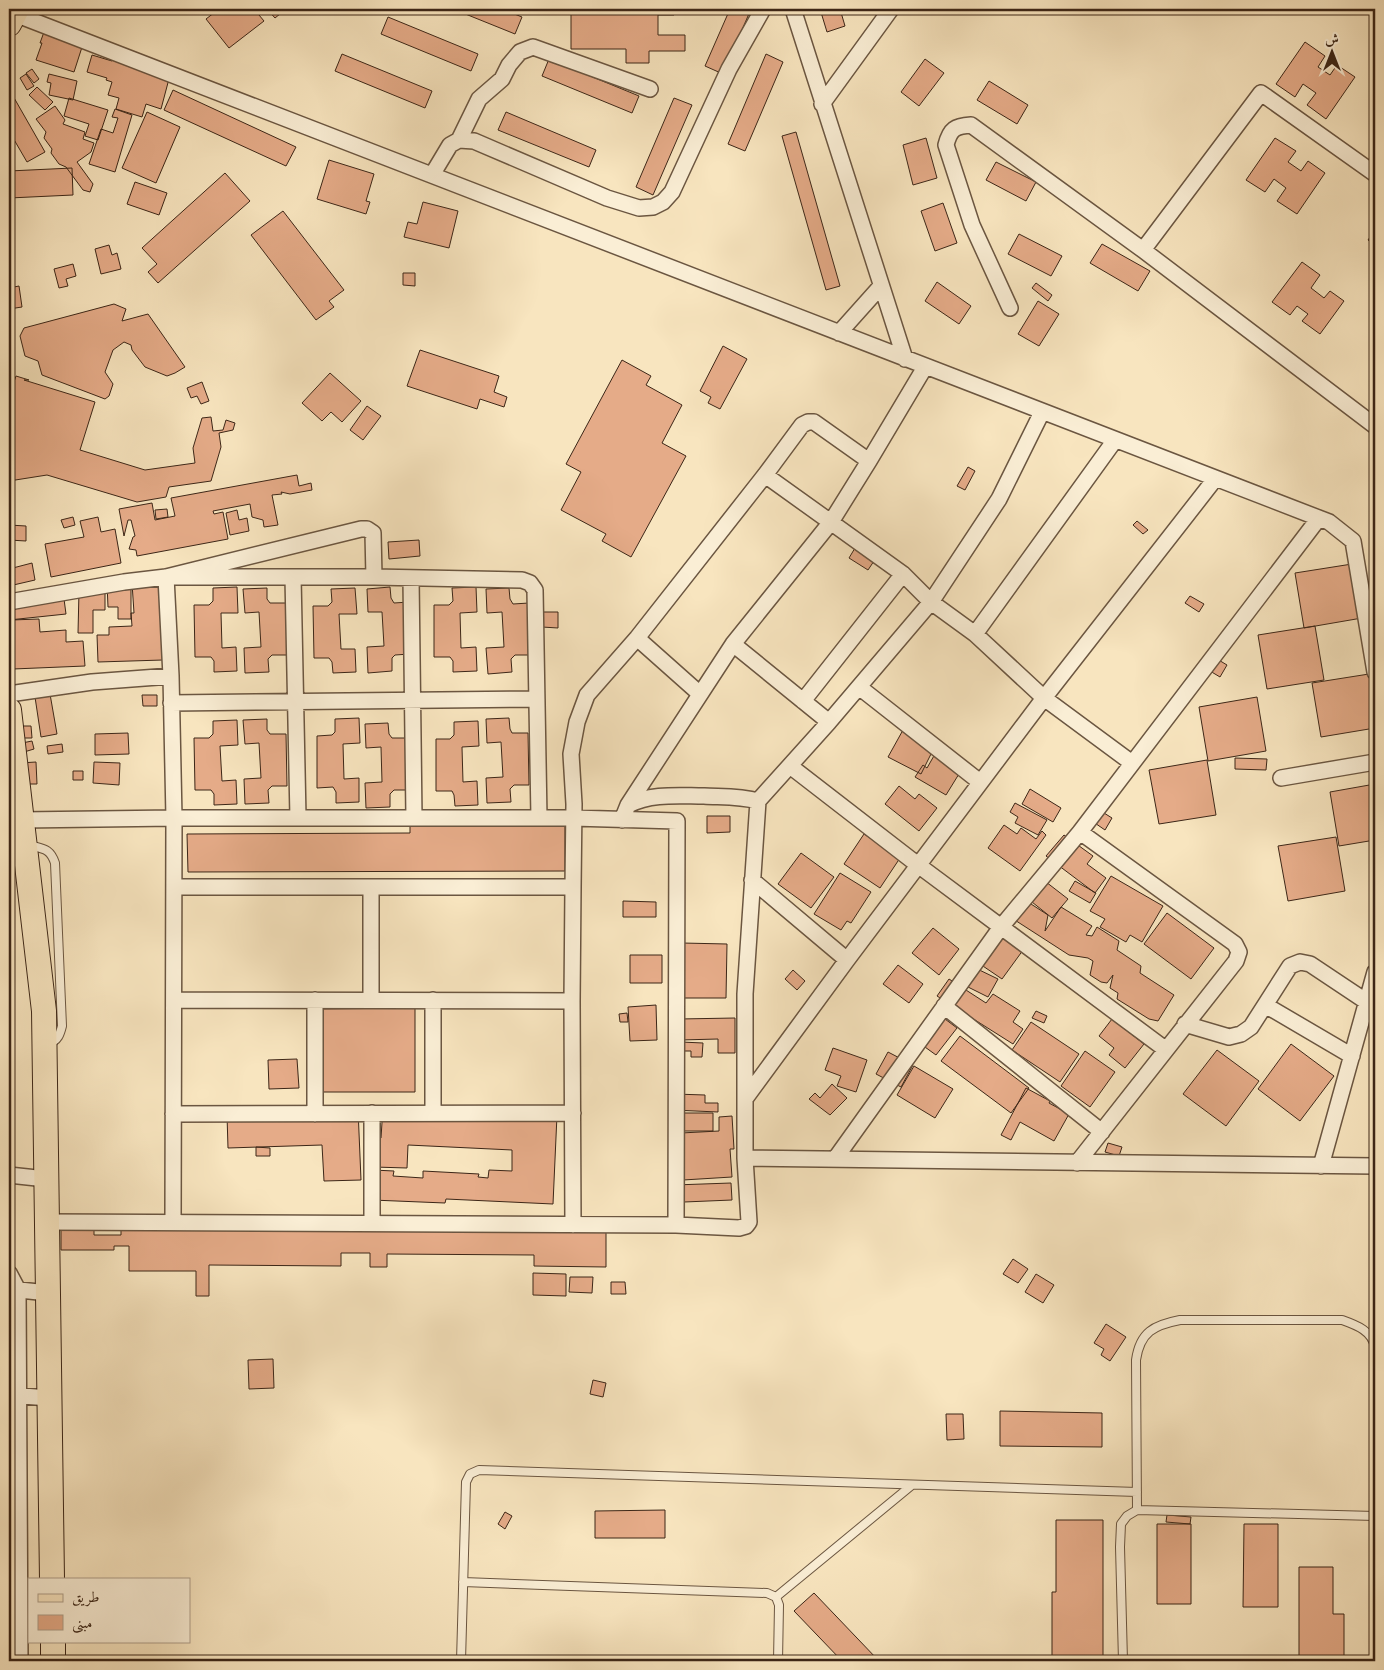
<svg xmlns="http://www.w3.org/2000/svg" width="1384" height="1670" font-family="'Libre Caslon Text',Amiri,serif">
	<style>
		.building { fill: #e5ab88; stroke: #3c2617 }
		.lines { fill: none; stroke-linecap: round; stroke-linejoin: round }
		.lane-casing { stroke: #6b5641; stroke-width: 10 }
		.street-casing { stroke: #6b5641; stroke-width: 18 }
		.primary-casing { stroke: #3c2617; stroke-width: 26 }
		.lane { stroke: #faeed5; stroke-width: 8 }
		.street { stroke: #faeed5; stroke-width: 15 }
		.primary { stroke: #f8e5bf; stroke-width: 24 }
	</style>
	<rect width="100%" height="100%" fill="#f8e5bf"/>
	<filter id="stains"><feTurbulence type="fractalNoise" baseFrequency=".004" numOctaves="4"/><feColorMatrix values="0 0 0 0 .2 0 0 0 0 .09 0 0 0 0 .02 0 0 0 .5 -.17"/></filter>
	<radialGradient id="worn" r=".72"><stop offset=".6" stop-color="#630" stop-opacity="0"/><stop offset="1" stop-color="#630" stop-opacity=".3"/></radialGradient>
	<!-- building -->
	<path class="building" d="M164 9H184L182 14Z
		M219 9H254L264 21 229 48 206 19Z
		M267 9H286L275 18Z
		M453 9H502L522 17 515 34Z
		M571 9H674V15H658V35H685V51H649V63H626V49H571Z
		M730 9H751L723 74 705 66Z
		M820 9H840L845 26 827 32Z
		M388 17 478 54 471 71 381 34Z
		M44 32 83 44 74 72 36 60 42 43H40Z
		M1305 42 1325 56 1318 67 1330 75 1337 65 1355 77 1326 119 1307 105 1316 93 1303 84 1295 97 1276 84Z
		M342 54 432 91 425 108 335 71Z
		M766 54 783 62 745 151 728 144Z
		M92 55 112 61 113 58 170 75 161 109 146 104 142 117 116 109 119 98 108 95 112 82 106 80 107 78 87 72Z
		M549 59 639 96 632 113 542 76Z
		M925 59 944 73 919 106 901 92Z
		M32 69 39 79 34 83 26 73Z
		M26 74 34 86 27 90 20 78Z
		M49 74 77 81 73 100 49 95 51 83 47 82Z
		M989 81 1028 105 1017 124 977 100Z
		M37 87 53 102 45 110 29 95Z
		M9 89 45 152 27 162 9 131Z
		M173 90 296 147 286 166 164 110Z
		M69 98 108 110 98 140 85 136 89 124 64 116Z
		M674 98 692 105 653 195 636 187Z
		M55 106 65 120 63 124 85 132 83 139 94 143 91 152 77 162 93 184 90 192 83 190 66 167 59 164 51 153 52 149 44 138 46 132 36 119Z
		M115 109 132 115 115 172 89 164 101 129 113 133 118 118 112 117Z
		M147 112 180 127 156 183 122 168Z
		M506 112 596 150 589 167 498 130Z
		M796 132 840 286 826 290 782 136Z
		M926 138 937 178 913 185 903 145Z
		M1275 138 1296 151 1288 162 1301 171 1308 161 1325 173 1297 214 1277 201 1286 188 1274 179 1265 192 1246 180Z
		M329 160 374 174 366 201 370 202 366 214 317 199Z
		M996 162 1036 182 1026 201 986 180Z
		M72 168 73 195 9 198V171Z
		M225 173 250 201 158 283 148 272 157 264 142 248Z
		M135 182 167 193 159 215 127 204Z
		M423 202 458 211 449 248 404 237 408 222 417 224Z
		M943 203 957 243 935 251 921 211Z
		M283 211 344 290 329 301 334 307 316 320 251 235Z
		M1375 230V245L1368 240Z
		M1019 234 1062 256 1051 276 1008 254Z
		M1102 244 1150 271 1138 291 1090 263Z
		M109 245 112 255 117 253 121 269 101 274 95 249Z
		M1302 262 1320 275 1311 288 1324 298 1330 291 1344 301 1320 334 1302 321 1308 314 1297 306 1290 315 1272 302Z
		M73 264 76 276 66 279 68 286 59 288 54 269Z
		M403 273H415V286L403 285Z
		M937 282 971 306 959 324 925 301Z
		M1036 283 1052 295 1048 301 1032 288Z
		M19 286 22 307 9 309V288Z
		M1038 301 1059 314 1039 346 1018 334Z
		M114 304 126 309 122 321 148 314 185 367 175 373 167 376 145 367 132 350 131 345 124 342 113 350 105 372 113 384 109 396 105 399 42 375 38 361 25 356 20 336 24 328Z
		M723 346 747 359 720 409 708 403 711 397 700 391Z
		M420 350 499 376 494 392 507 397 504 407 480 399 477 409 407 386Z
		M622 360 651 376 646 385 682 405 662 443 686 456 631 557 602 541 606 534 561 510 581 472 566 464Z
		M330 373 361 401 342 422 331 412 322 421 302 403Z
		M16 376 29 380H24L95 402 80 450 145 470 195 463 193 448 202 418 211 417 213 431 223 430 226 420 235 423 233 430 219 433 221 447 211 481 169 487 166 497 137 502 47 475 9 481V391H11Z
		M202 382 209 401 201 404 197 396 191 398 187 388Z
		M367 406 381 416 363 440 350 430Z
		M968 467 975 471 965 490 957 486Z
		M297 475 299 486 311 483 312 490 290 494 281 492 282 494 272 495 278 525 264 527 263 520 252 517 250 504 213 511 214 514 223 512 228 539 137 556 136 550 129 549 133 537 135 536 131 520H128L124 536 119 509 152 503 155 520 175 516 171 498Z
		M167 509 168 517 156 519 155 510Z
		M237 510 239 520 247 518 249 531 230 535 226 513Z
		M73 517 75 525 64 528 61 520Z
		M98 517 101 532 115 529 121 563 51 577 45 544 84 537 80 521Z
		M1137 521 1148 530 1143 534 1133 525Z
		M9 525 26 526V541L9 540Z
		M419 540 420 556 389 559 388 542Z
		M855 548 874 561 868 570 849 558Z
		M32 563 35 580 9 586V569Z
		M1352 564 1362 618 1304 628 1295 573Z
		M131 583V619H118V607H108L107 584Z
		M132 583 161 585 163 660 98 662 97 635H109V627L132 626 131 613H134Z
		M237 587 238 613H221L222 648 236 647 237 671 214 672V661L211 657H195L194 605H209L213 601V588Z
		M390 587 391 598 394 603 409 602 410 654 395 655 392 658V671L368 673 367 647 384 646 382 612H368L367 589Z
		M476 587 477 612 460 613 461 648 476 647 477 671 453 672V661L450 657H434V605H449L453 601 452 588Z
		M267 588V599L270 603H286L287 655H272L268 659 269 672 245 673 244 648 261 647 259 612 245 613 243 589Z
		M355 588 357 614H339L341 649H355L356 672 333 673 332 662 329 658H314L313 606H328L332 602 331 589Z
		M509 588 510 599 513 604 529 603 530 655H515L511 659 512 672 488 674 486 648 504 647 502 612 487 613 486 589Z
		M79 591 105 592V610H93V633H78Z
		M1190 596 1204 604 1199 612 1185 603Z
		M64 599 66 614 9 620V605Z
		M542 612H558V628L542 627Z
		M39 619 40 632 66 630V642L83 641 85 666 13 669 11 620Z
		M1315 626 1324 680 1267 689 1258 635Z
		M1212 656 1227 665 1220 677 1205 668Z
		M1369 674 1375 708V728L1321 737 1312 683Z
		M50 694 57 734 41 737 35 697Z
		M142 695H157V706H143Z
		M1257 697 1266 751 1208 761 1199 707Z
		M359 718 360 743 343 744 344 779 359 778V802L336 803V792L333 787 317 788V736L332 735 335 732V719Z
		M509 718 510 729 512 733H528L529 785H514L510 789 511 802 487 803 486 778 503 777 501 742 487 743 486 719Z
		M267 719V730L270 734H286L287 786H272L268 790 269 803 245 804 244 779 261 778 259 743 245 744 243 720Z
		M237 720 238 745 220 746 222 781 236 780 237 804 214 805V794L211 790H195L194 738H209L213 734V721Z
		M478 721 479 746 462 747 463 782 477 781 478 805 455 806 454 795 452 791H436V739H450L454 735V722Z
		M388 723 389 734 392 738H407L409 790H394L390 794V807L366 808 365 783 382 782 381 747 366 748 365 724Z
		M17 726H31L32 738H17Z
		M903 730 935 746 921 774 888 757Z
		M128 733 129 754 95 755V734Z
		M32 741 34 749 24 752 22 743Z
		M62 744 63 752 48 754 47 746Z
		M935 754 962 769 946 795 915 777 923 765 927 768Z
		M1235 758 1267 759 1266 770 1235 769Z
		M1207 760 1216 815 1159 824 1149 770Z
		M36 762 37 784H21L20 763Z
		M94 762 120 763 119 785 93 783Z
		M73 771H83V780H73Z
		M1375 784V840L1339 846 1330 792Z
		M899 786 915 799 919 794 937 808 919 831 885 804Z
		M1030 789 1061 808 1053 822 1022 804Z
		M1015 803 1047 820 1038 835 1015 823 1018 817 1010 812Z
		M1096 808 1112 818 1105 830 1089 819Z
		M707 816H730V832L707 833Z
		M565 822V871L188 872 187 834 410 833V823Z
		M1004 825 1017 834 1021 828 1036 839 1042 831 1046 835 1020 871 988 848Z
		M864 834 900 858 880 888 844 864Z
		M1064 835 1093 856 1087 864 1106 878 1095 893 1046 856Z
		M1336 837 1345 891 1288 901 1278 846Z
		M801 853 834 877 811 908 778 884Z
		M840 873 871 892 851 923 847 921 841 930 814 914Z
		M1037 875 1068 899 1052 918 1022 894Z
		M1111 876 1163 906 1142 942 1130 935 1126 942 1100 927 1105 919 1090 911Z
		M1075 881 1096 893 1090 903 1069 891Z
		M1017 895 1048 915 1045 931 1061 907 1092 926 1086 935 1092 936 1097 927 1119 941 1117 950 1141 966 1140 973 1174 995 1158 1021 1149 1019 1117 999 1118 993 1110 988 1113 975 1107 983 1101 982 1090 975 1093 961 1088 958 1069 955 1007 915 1008 908Z
		M623 901 656 902V917H623Z
		M1167 913 1214 948 1191 979 1144 944Z
		M997 926 1026 946 1002 979 977 962Z
		M933 928 959 949 939 975 912 953Z
		M682 943 727 944 726 998H675Z
		M630 955H662V983H630Z
		M898 965 923 984 909 1003 883 984Z
		M969 965 998 979 988 997 960 983Z
		M793 970 805 981 797 990 785 979Z
		M949 979 986 1003 993 994 1020 1011 1013 1022 1023 1029 1013 1044 937 996Z
		M656 1005 657 1040 630 1041 628 1007Z
		M415 1008V1092H317V1009Z
		M1036 1011 1047 1016 1044 1023 1032 1018Z
		M627 1013 628 1022H620L619 1014Z
		M937 1013 957 1028 936 1055 918 1042Z
		M735 1018V1053H718V1039L680 1040 679 1019Z
		M1112 1019 1144 1044 1125 1068 1109 1055 1114 1048 1099 1036Z
		M1031 1022 1079 1054 1060 1082 1012 1050Z
		M960 1036 1029 1088 1011 1113 941 1061Z
		M681 1042 703 1043 702 1057H691V1051H681Z
		M1291 1044 1334 1076 1300 1121 1258 1089Z
		M833 1048 867 1060 856 1092 837 1086 841 1076 825 1070Z
		M1217 1050 1259 1081 1226 1126 1183 1094Z
		M1085 1051 1115 1072 1090 1107 1061 1086Z
		M888 1052 913 1065 901 1087 876 1074Z
		M297 1059 299 1088 269 1089 268 1060Z
		M914 1066 953 1089 935 1118 897 1095Z
		M832 1084 847 1098 830 1115 809 1099 815 1093 820 1098Z
		M1026 1088 1050 1101 1049 1103 1069 1114 1054 1141 1020 1122 1011 1140 1001 1135Z
		M674 1094 705 1095V1103H718V1112L673 1110Z
		M383 1107 557 1115 553 1204 446 1199 445 1203 372 1200 373 1170 394 1171 393 1176 423 1178V1171L479 1174 478 1177 488 1178 489 1170 512 1171V1150L408 1145 407 1168 374 1167 375 1138H381Z
		M358 1109 361 1180 324 1181 322 1145 228 1148 227 1115Z
		M684 1113H713V1131H683Z
		M732 1116 734 1149H730L732 1177 683 1180 681 1133 719 1131V1117Z
		M1108 1143 1122 1147 1119 1156 1105 1152Z
		M256 1147 270 1148V1156H256Z
		M731 1183 732 1200 684 1202V1196L674 1185Z
		M61 1223H94V1235H121V1223L606 1226V1267L534 1266V1255L387 1254V1267H370V1253H341V1266L209 1265V1296H196V1271H129V1246H114V1250H61Z
		M1013 1259 1028 1269 1018 1283 1003 1274Z
		M533 1273 566 1274V1296L533 1295Z
		M1036 1274 1054 1285 1043 1303 1025 1292Z
		M570 1277H593L592 1293 569 1292Z
		M611 1282H625L626 1294H611Z
		M1106 1324 1126 1337 1110 1361 1101 1355 1104 1349 1094 1343Z
		M273 1359 274 1388 249 1389 248 1360Z
		M593 1380 606 1383 603 1397 590 1394Z
		M1000 1411 1102 1413V1447L1000 1446Z
		M946 1414H963L964 1439 947 1440Z
		M665 1510V1538H595V1511Z
		M505 1512 512 1516 505 1529 498 1524Z
		M1167 1515 1191 1517 1190 1524 1166 1522Z
		M1056 1520H1103V1661H1052V1592H1056Z
		M1157 1524H1191V1604H1157Z
		M1244 1524H1278V1607H1243Z
		M1299 1567H1333V1614H1344V1661H1299Z
		M814 1593 878 1660 876 1661H842L794 1611Z"/>
	<g class="lines">
		<defs>
			<path id="lane" d="M29 845C43 849 50 848 55 863L62 1026C60 1034 58 1041 49 1043
				M1137 1510 1136 1360C1140 1332 1154 1325 1180 1320H1342C1356 1325 1373 1331 1375 1348
				M463 1582 767 1593 776 1597 779 1605 778 1661
				M776 1597 912 1485
				M461 1661 466 1482 470 1474 479 1470 1137 1492
				M1123 1661 1120 1547 1121 1524 1127 1516 1137 1510 1375 1516
				M1375 1661V1463"/>
			<path id="street" d="M793 9 905 359
				M15 14 1329 522 1353 541 1375 672
				M822 104 891 9
				M459 140 479 99 502 79 509 65 520 52 533 47 650 89
				M432 175 450 145 459 140 474 141 607 198 639 208 653 207 663 202 672 192 729 69 763 9
				M1143 250 1261 93 1375 174
				M1010 308 972 225 946 145C950 129 955 126 971 125L1143 250 1375 426
				M839 333 881 286
				M765 475 903 574 931 602 975 634 1044 698 1132 763
				M293 577 298 818
				M411 578 414 818
				M9 602 124 582 166 577 361 529H367L373 533 374 577
				M975 634 1115 440
				M637 638 700 694
				M733 644 829 722
				M859 687 980 782
				M9 694 92 682 171 676
				M803 701 903 574
				M171 703 537 699
				M790 766 918 865 1165 1049
				M1281 778 1375 762
				M628 805C652 793 678 796 704 796 722 797 740 796 758 801
				M622 820 628 805 733 644 831 522 869 461 925 367
				M9 836 22 820 174 818H573L677 821 676 1225
				M752 880 847 960
				M174 887H573L572 1001 573 1225
				M371 887V1000
				M573 887 574 804 571 754 577 722 587 695 637 638 765 475 802 425 808 422H814L869 461
				M174 1000 572 1001
				M315 1000V1114
				M433 1000V1113
				M1265 1005 1352 1056
				M944 1006 1102 1132
				M1185 1024 1229 1037 1241 1034 1251 1027 1290 966 1300 962 1310 964 1367 1002
				M745 1099 847 960 1044 698 1215 479
				M372 1113V1224
				M173 1114 573 1113
				M745 1158 1375 1166
				M835 1159 1001 927 1080 832 1319 518
				M1077 1163 1236 961 1239 952 1235 944 1080 832
				M1321 1166 1375 972
				M9 1175 46 1179
				M47 1222 676 1225 739 1228 746 1226 749 1222 745 1158V994L758 801 829 722 931 602 999 499 1042 412
				M173 1223 174 818 171 676 166 577H374L522 580 530 583 535 590 539 818
				M9 1273 18 1290 20 1661
				M10 1289 48 1293
				M9 1395 49 1398"/>
			<path id="primary" d="M9 24 17 9
				M9 710 44 1011 52 1579
				M53 1641V1661"/>
		</defs>
		<!-- lane casing -->
		<use href="#lane" class="lane-casing"/>
		<!-- street casing -->
		<use href="#street" class="street-casing"/>
		<!-- primary casing -->
		<use href="#primary" class="primary-casing"/>
		<!-- lane -->
		<use href="#lane" class="lane"/>
		<!-- street -->
		<use href="#street" class="street"/>
		<!-- primary -->
		<use href="#primary" class="primary"/>
	</g>
	<!-- margin -->
	<rect width="1384" height="1670" fill="none" stroke="#f8e5bf" stroke-width="30"/>
	<rect x="10" y="10" width="1364" height="1650" fill="none" stroke="#3c2617" stroke-width="2.5"/>
	<rect x="15" y="15" width="1354" height="1640" fill="none" stroke="#3c2617"/>
	<!-- legend -->
	<rect x="28" y="1578" width="162" height="65" fill="#faeed5" stroke="#ae9e89"/>
	<rect x="38" y="1594" width="25" height="8" fill="#f8e5bf" stroke="#ae9e89"/>
	<text x="72" y="1602" font-size="15" fill="#3c2617">طريق</text>
	<rect x="38" y="1615" width="25" height="15" fill="#e5ab88" stroke="#ae9e89"/>
	<text x="72" y="1628" font-size="15" fill="#3c2617">مبنى</text>
	<!-- north arrow -->
	<g transform="translate(1332 52)" stroke="#faeed5" stroke-width="4" paint-order="stroke">
	<path d="M0-4L9 19L0 12L-9 19Z" fill="#3c2617"/>
	<text y="-8" font-size="14" font-weight="bold" text-anchor="middle" fill="#3c2617">ش</text>
	</g>
	<rect width="100%" height="100%" filter="url(#stains)"/>
	<rect width="100%" height="100%" fill="url(#worn)"/>
</svg>
